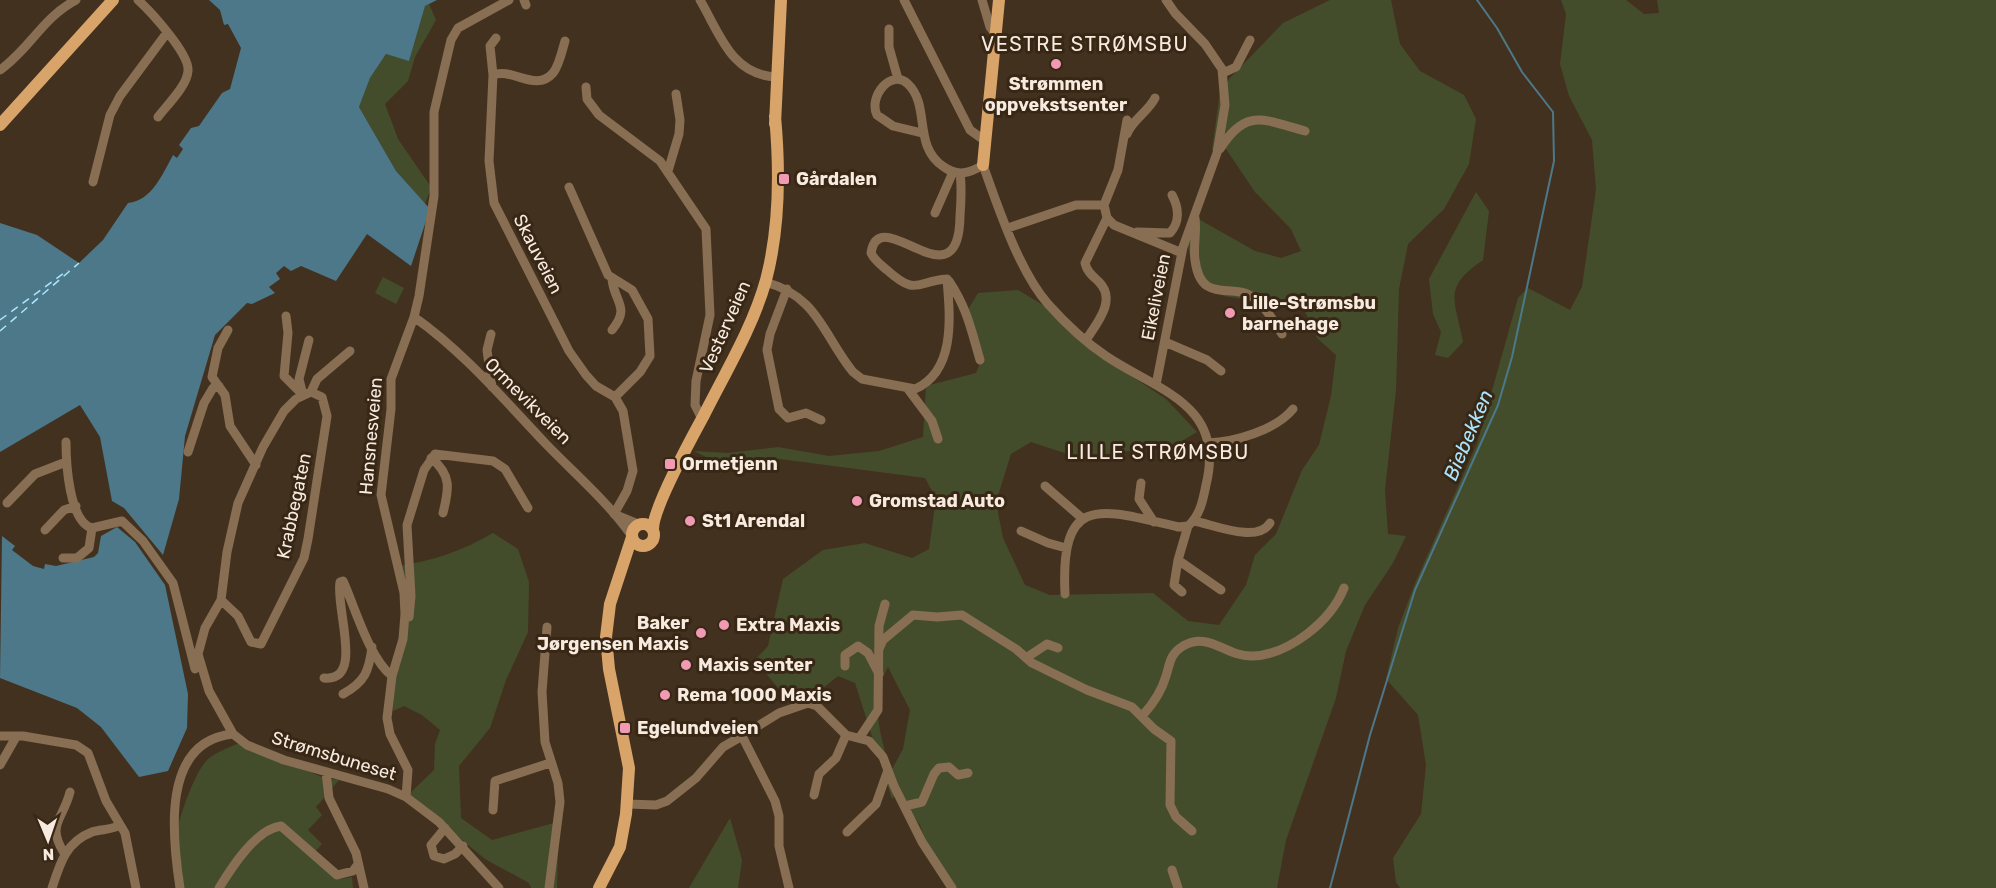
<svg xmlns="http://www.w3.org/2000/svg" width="1996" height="888" font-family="Rubik,sans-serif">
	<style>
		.green { fill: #444d2b; fill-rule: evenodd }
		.water { fill: #4c788a }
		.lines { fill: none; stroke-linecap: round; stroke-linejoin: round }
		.stream { stroke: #4c788a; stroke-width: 2 }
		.ferry { stroke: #abe6ff; stroke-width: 1.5; stroke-dasharray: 8 6; stroke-linecap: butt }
		.minor { stroke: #886e52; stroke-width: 9 }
		.major { stroke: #d9a469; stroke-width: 12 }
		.poi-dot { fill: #f09ab4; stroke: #392716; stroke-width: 2 }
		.labels { text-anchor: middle; stroke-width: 6; stroke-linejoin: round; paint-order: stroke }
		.poi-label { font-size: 18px; font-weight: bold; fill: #f7ebe0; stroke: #392716; text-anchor: start }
		.street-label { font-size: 18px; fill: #f7ebe0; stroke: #392716 }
		.neighbourhood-label { font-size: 20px; letter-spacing: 1.5px; fill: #f7ebe0; stroke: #392716 }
		.water-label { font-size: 20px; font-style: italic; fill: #abe6ff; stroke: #392716 }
	</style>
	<rect width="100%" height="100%" fill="#43311f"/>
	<!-- green -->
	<path class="green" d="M1330 0H1391L1400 44 1420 71 1464 95 1476 119 1469 164 1444 209 1408 244 1399 289 1396 390 1385 490 1388 534 1406 536 1393 563 1365 605 1346 651 1336 698 1286 840 1277 888H950L937 873 920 825 896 794 892 799 855 683 838 676 812 697 793 706 755 660 768 646 783 579 823 550 865 543 912 558 929 549 936 498 925 478 780 459 722 465 694 451 728 453 778 447 829 456 879 451 923 437 926 386 976 373 981 361 966 313 978 293 1018 290 1048 308 1082 343 1166 399 1197 432 1177 444 1080 458 1031 442 1011 454 996 502 1003 538 1025 585 1050 595 1153 593 1188 621 1219 625 1246 585 1255 555 1276 534 1302 470 1319 445 1331 396 1336 355 1317 338 1304 309 1224 296 1195 278 1186 238 1193 216 1255 251 1281 258 1301 251 1291 229 1255 192 1226 149 1212 150 1220 92 1230 78 1283 23ZM888 667 910 710 903 749 891 771C880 737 869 699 888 667Z
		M1561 0H1626L1644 14 1659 13 1657 0H1996V888H1400L1396 882 1393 858 1421 814 1426 765 1418 715 1386 679 1398 628 1416 581 1477 444 1518 298 1528 288 1570 310 1582 287 1596 189 1592 140 1569 96 1560 64 1566 14Z
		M429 4 436 20 415 57 408 81 385 104 398 139 431 187 425 204 396 171 359 107 370 78 386 54 409 60 425 6Z
		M1476 192 1489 211 1483 260C1442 288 1455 299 1463 342L1448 358 1435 355 1441 332 1433 314 1429 279Z
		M383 277 404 288 396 304 375 293Z
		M493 533 518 549 529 582 528 632 506 680 490 728 459 766 461 818 492 840 554 823 558 848 557 888H531L529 883 485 859 408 795 434 770 435 744 440 730 422 715 404 706 393 711 394 667 402 618 400 566C435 560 462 551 493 533Z
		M242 742 324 778 339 780 316 807 322 815 308 830 322 844 312 855 324 862 341 879 352 877 353 888H179C177 876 175 863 174 851 174 830 193 773 208 759 218 751 230 747 242 742Z
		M730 818 742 860 738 888H689Z"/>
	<!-- water -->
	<path class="water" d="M209 0H437L425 6 409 61 386 54 370 78 359 107 396 171 430 209 411 266 367 234 336 281 301 266 291 271 284 266 276 273 280 279 269 287 275 293 252 304 247 303 215 335 185 436 179 499 163 555 124 508 112 501 100 437 80 405 0 452V223L37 235 79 263 103 240 128 203C152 201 163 173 173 155L177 158 183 149 179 145 191 128 199 126 222 93 230 89 241 48 228 24 224 25 220 10Z
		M117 527 135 542 165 585 188 694 187 728 168 771 139 777 101 727 77 708 0 678 2 536 15 546 12 550 33 566 44 569 45 564 56 566 94 557 98 553 101 536Z"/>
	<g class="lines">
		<!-- stream -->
		<path class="stream" d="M1330 888 1370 735 1415 590 1498 405 1512 357 1554 161 1553 112 1522 72 1497 28 1477 0"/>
		<!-- ferry -->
		<path class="ferry" d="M0 320 68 270
			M0 331 79 263"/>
		<!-- minor -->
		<path class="minor" d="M138 0C150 11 190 54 188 71 187 86 167 105 158 117
			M524 0 526 5
			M700 0C720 34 731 74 775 77
			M904 0 970 130 984 140
			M982 0 990 27 995 33
			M889 29V47L898 79
			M565 41C562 51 559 66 553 73 536 93 512 67 493 75L489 161 494 203 569 351 586 375 596 386 615 397 623 411 633 471 627 491 614 514
			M0 70C30 49 42 18 76 0
			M1223 73 1236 67 1250 40
			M493 75 490 46 496 38
			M586 87 587 99 599 115 660 161 706 229 710 315 696 381 695 405 702 419
			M922 133 893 126 877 115C868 97 891 68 908 84 931 106 912 146 944 167 958 177 970 173 983 165 998 207 1019 271 1048 304 1065 323 1085 342 1106 356 1158 391 1226 404 1206 485 1203 500 1200 516 1188 526
			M1127 134C1132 120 1148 112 1155 98
			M1220 149C1246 107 1264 120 1305 131
			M668 171 679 134 680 120 676 94
			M93 182 110 115 120 96 166 34
			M569 187 608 275 632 290 648 319 650 356 640 372 615 397
			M1104 205 1118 170 1127 120
			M935 213 953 172
			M1195 218C1197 232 1193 246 1195 260 1201 306 1232 281 1254 298 1266 307 1274 322 1282 334
			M1008 228 1076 205H1104L1107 218 1114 225 1182 253
			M1137 232 1170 233C1180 222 1179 208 1172 195
			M612 279C614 302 631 307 612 330
			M947 279C916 281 917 297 887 270 881 265 874 260 871 253 879 199 959 309 960 216 961 202 962 187 960 173
			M949 281C967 308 971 329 980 360
			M765 282C818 296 823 335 853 372L862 379 915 389C956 371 950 316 947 279
			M787 289 770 334 767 350 779 409 788 418 806 413 821 420
			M286 316 288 333 284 376 303 395
			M414 317C464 352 505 401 546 444 575 474 607 501 631 535
			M228 330 218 348 212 377 225 395 230 426 256 465
			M491 334 487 350 492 387
			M1086 340C1097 323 1117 300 1099 282 1093 276 1087 272 1085 263L1107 218
			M1165 342 1207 360 1221 371
			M1156 385 1183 247 1217 153 1225 105 1222 69 1205 44 1175 13 1166 0
			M908 389 932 421 938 439
			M311 392 317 379 350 351
			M303 395 299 379 309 340
			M66 442C66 462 69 522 92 528L122 521 143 541 173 583 195 669
			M1208 443C1235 442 1276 430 1293 409
			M188 452 204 403 213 388 219 386
			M431 458C452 475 449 489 443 513
			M1141 483 1139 499 1154 522
			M1045 486 1083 519
			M7 503 35 474 66 462
			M616 515 638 524
			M1194 521C1212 524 1257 544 1270 523
			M1188 526 1178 560 1221 590
			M45 530 64 510 76 506
			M1021 531 1048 543 1066 548
			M63 558H77L89 548 92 528
			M1178 560 1174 585 1182 592
			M1065 594C1060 492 1101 509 1178 527L1188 526
			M221 600 238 616 251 642 261 644 304 558 308 539 327 416 322 397 311 392 296 399 284 411 263 447 238 503 227 552 221 600 205 628 198 654 209 691 233 734 247 745 284 760 388 789 406 797 439 822 499 888
			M409 617 411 596 407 525 424 470 435 454 493 461 505 469 528 508
			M547 627 542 692 545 742 558 783 560 802 549 888
			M879 649 883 640 913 615 937 617 962 615 1016 649 1032 663 1087 690 1132 707 1154 729 1171 741 1170 805 1176 817 1192 831
			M1026 658 1047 644 1058 648
			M845 666V655L858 646 868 653 879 674
			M324 678C365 682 335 608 340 582L343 581C355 607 369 658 392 676
			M343 694C365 682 369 671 372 647
			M1143 715C1152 705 1162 690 1166 676 1170 663 1170 654 1183 646 1210 631 1226 657 1252 656 1289 655 1331 621 1344 588
			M0 736H23L76 745 88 753 106 801 125 833 136 888
			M742 736 779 713 808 703 817 706 846 735 869 741 883 757 894 786 922 842 952 888
			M860 737 878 710 879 626 885 604
			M0 765 16 737
			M326 772 329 798 356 853 364 888
			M814 795 819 774 836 758 846 735
			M406 797 408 770 390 734 387 718 392 676 403 639 405 614 404 593 381 495 391 409V379L414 317 419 296 434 196V112L451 40 458 28 509 0
			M627 804 656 805 667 801 696 778 723 747 742 736 775 801 779 816V846L789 888
			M905 806 922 802 934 774 939 768 949 767 958 775 968 773
			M493 810 495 781 550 763
			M445 828 431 845 434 856 444 859 455 854 463 846
			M847 832 876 804 888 770
			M64 853C46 824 63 820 70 792
			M1172 870 1178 888
			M52 888C60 863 66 842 92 832 101 829 112 830 120 825
			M180 888C172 836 161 741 233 734
			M219 888C232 867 256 829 281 826L337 875 353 871 358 864"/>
		<!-- major -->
		<path class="major" d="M775 124 781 0
			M0 125 113 0
			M983 165 999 0
			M632 535a11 11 0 1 1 22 0a11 11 0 1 1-22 0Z
			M653 529C653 508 691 439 703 417 725 373 753 327 766 280 780 227 780 170 775 116
			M599 888 620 847 626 814 629 768 609 669 606 637 610 604 632 537"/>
	</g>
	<!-- markers -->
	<g class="poi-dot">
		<circle cx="1056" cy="64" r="6"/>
		<rect x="778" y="173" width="12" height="12" rx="3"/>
		<circle cx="1230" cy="313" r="6"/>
		<rect x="664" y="458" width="12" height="12" rx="3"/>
		<circle cx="857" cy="501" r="6"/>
		<circle cx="690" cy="521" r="6"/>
		<circle cx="724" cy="625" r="6"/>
		<circle cx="701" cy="633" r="6"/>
		<circle cx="686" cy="665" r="6"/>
		<circle cx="665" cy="695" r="6"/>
		<rect x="619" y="722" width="12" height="12" rx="3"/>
	</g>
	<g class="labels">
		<!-- poi labels -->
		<g class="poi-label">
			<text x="1056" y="90" text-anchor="middle">Strømmen<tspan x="1056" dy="21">oppvekstsenter</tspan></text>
			<text x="796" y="185">Gårdalen</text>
			<text x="1242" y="309">Lille-Strømsbu<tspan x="1242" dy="21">barnehage</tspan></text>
			<text x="682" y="470">Ormetjenn</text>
			<text x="869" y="507">Gromstad Auto</text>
			<text x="702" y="527">St1 Arendal</text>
			<text x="689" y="629" text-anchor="end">Baker<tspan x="689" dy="21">Jørgensen Maxis</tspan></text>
			<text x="736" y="631">Extra Maxis</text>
			<text x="698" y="671">Maxis senter</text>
			<text x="677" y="701">Rema 1000 Maxis</text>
			<text x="637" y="734">Egelundveien</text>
		</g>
		<!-- street labels -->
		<g class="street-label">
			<text transform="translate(538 254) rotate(63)" y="6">Skauveien</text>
			<text transform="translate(1156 297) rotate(-79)" y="6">Eikeliveien</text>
			<text transform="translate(725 327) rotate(-66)" y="6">Vesterveien</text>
			<text transform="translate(528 401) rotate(45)" y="6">Ormevikveien</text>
			<text transform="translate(371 436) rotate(-85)" y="6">Hansnesveien</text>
			<text transform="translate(294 506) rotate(-78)" y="6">Krabbegaten</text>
			<text transform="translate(334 756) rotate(17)" y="6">Strømsbuneset</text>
		</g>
		<!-- neighbourhood labels -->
		<g class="neighbourhood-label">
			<text x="1085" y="51">VESTRE STRØMSBU</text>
			<text x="1158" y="459">LILLE STRØMSBU</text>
		</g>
		<!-- water labels -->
		<g class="water-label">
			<text transform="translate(1468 435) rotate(-67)" y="7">Biebekken</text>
		</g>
	</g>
	<!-- north arrow -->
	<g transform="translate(48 840) rotate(178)" stroke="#392716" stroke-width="4.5" paint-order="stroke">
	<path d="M0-4.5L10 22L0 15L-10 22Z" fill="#f7ebe0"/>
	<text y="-9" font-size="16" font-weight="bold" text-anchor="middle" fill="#f7ebe0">N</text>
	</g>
</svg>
